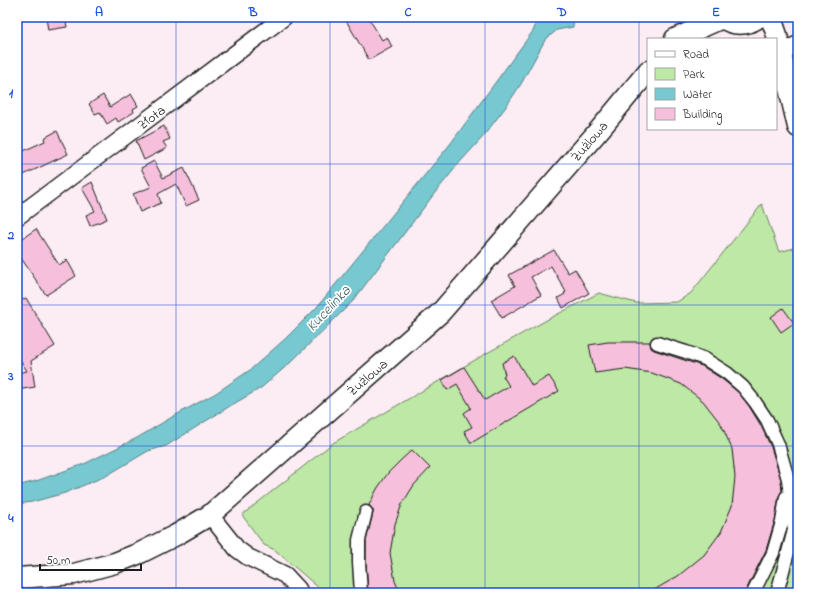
<svg xmlns="http://www.w3.org/2000/svg" width="815" height="610" font-family="'Indie Flower',sans-serif">
	<style>
		.green { fill: #bde8a5; stroke: #6c8260 }
		.water { fill: #77c8d0; stroke: #538388 }
		.building { fill: #f6c0dc; stroke: #1c1c1c }
		.lines { fill: none; stroke-linecap: round; stroke-linejoin: round }
		.pedestrian-casing { stroke: #1c1c1c; stroke-width: 15 }
		.minor-casing { stroke: #1c1c1c; stroke-width: 19 }
		.tertiary-casing { stroke: #1c1c1c; stroke-width: 23 }
		.pedestrian { stroke: #fff; stroke-width: 12 }
		.minor { stroke: #fff; stroke-width: 16 }
		.tertiary { stroke: #fff; stroke-width: 20 }
		.grid { fill: none; stroke: #1d4ed8; stroke-width: 1; stroke-opacity: 0.55 }
		.labels { text-anchor: middle; stroke-width: 3.5; stroke-linejoin: round; paint-order: stroke }
		.street-label { font-size: 14px; fill: #1c1c1c; stroke: #fff }
		.water-label { font-size: 15px; font-style: italic; fill: #406164; stroke: #fff }
		.neatline { fill: none; stroke: #1d4ed8; stroke-width: 1.5 }
		.grid-label { font-size: 13px; text-anchor: middle; font-weight: bold; fill: #1d4ed8 }
	</style>
	<rect width="100%" height="100%" fill="#fcecf4"/>
	<filter id="ink" filterUnits="userSpaceOnUse"><feTurbulence type="fractalNoise" baseFrequency=".025" numOctaves="2"/><feDisplacementMap in="SourceGraphic" scale="8" xChannelSelector="R" yChannelSelector="G"/><feConvolveMatrix kernelMatrix="1 2 1 2 8 2 1 2 1" color-interpolation-filters="sRGB"/></filter>
	<g filter="url(#ink)">
		<!-- green -->
		<path class="green" d="M762 204 779 252 798 247V593H322L320 589 275 550 264 545 242 515 333 443 487 353 554 316 599 293 636 303 677 302 691 293Z"/>
		<!-- water -->
		<path class="water" d="M539 17H574L573 27 557 30 545 40 521 84 505 108 482 138 461 161 434 194 353 301 290 363 261 388 230 406 166 446 148 451 106 476 65 493 32 502 17 504V486L36 481 84 464 137 438 172 417 216 393 250 370 285 339 317 307 451 143 533 31Z"/>
		<!-- building -->
		<path class="building" d="M54 17H65L67 27 48 30 46 18Z
			M344 17H368L382 40 387 37 392 47 369 60Z
			M131 94 138 106 133 109 134 112 118 122 116 118 107 124 100 112 95 114 89 104 103 95 110 107Z
			M164 126 170 139 163 142 167 148 144 160 136 141Z
			M57 131 68 154 17 178V154L45 141 44 138Z
			M154 161 163 178 184 168 199 200 186 206 176 184 158 194 161 203 140 212 133 194 151 187 141 168Z
			M92 182 107 219 90 226 86 215 95 211 82 188Z
			M36 229 59 265 67 260 76 276 46 295 17 252V242Z
			M554 250 568 273 575 269 589 293 563 308 558 298 565 294 564 293 566 292 551 266 531 277 541 295 502 318 491 300 515 286 509 275Z
			M26 298 55 346 31 361 35 387 17 390V373L27 371 17 355V303Z
			M783 308 794 323 781 332 771 317Z
			M608 342H650L651 348 654 350 702 366 722 379 738 392 749 406 760 424 771 447 781 480 782 491 779 496 775 520 766 550 746 590V593H649L678 576 704 555 721 532 732 506 735 477 732 449 721 424 703 401 681 384 652 373 625 369 595 373 589 345Z
			M514 356 532 386 549 376 559 391 471 443 464 431 472 427 464 413 471 408 457 384 447 390 442 380 464 367 485 400 509 386 503 376 505 375 502 363Z
			M412 450 430 468 414 485 402 504 395 524 390 553 395 581 400 593H368L366 562V541L373 513V510L369 505 377 489 388 473 401 460Z"/>
		<g class="lines">
			<defs>
				<path id="pedestrian" d="M657 343 686 352 705 359 727 373 743 387 755 402 767 420 778 444 788 479 794 530 777 593
					M361 593 359 562V540L366 512
					M753 593 773 553 782 522 786 497"/>
				<path id="minor" d="M781 54 798 44
					M17 217 112 146 284 17
					M210 515 237 549 248 557 285 575 298 589 300 593"/>
				<path id="tertiary" d="M721 17C733 26 747 26 759 17
					M770 17C776 29 779 41 781 54L798 127
					M675 39 722 18
					M17 578 74 574 115 563 140 553 176 535 210 515 441 312 601 128 648 71"/>
			</defs>
			<!-- pedestrian casing -->
			<use href="#pedestrian" class="pedestrian-casing"/>
			<!-- minor casing -->
			<use href="#minor" class="minor-casing"/>
			<!-- tertiary casing -->
			<use href="#tertiary" class="tertiary-casing"/>
			<!-- pedestrian -->
			<use href="#pedestrian" class="pedestrian"/>
			<!-- minor -->
			<use href="#minor" class="minor"/>
			<!-- tertiary -->
			<use href="#tertiary" class="tertiary"/>
		</g>
	</g>
	<!-- grid -->
	<path class="grid" d="M176 17V593M330 17V593M485 17V593M639 17V593M17 164H798M17 305H798M17 446H798"/>
	<g class="labels">
		<!-- street labels -->
		<g class="street-label">
			<text transform="translate(151 117) rotate(-37)" y="5">Złota</text>
			<text transform="translate(589 141) rotate(-49)" y="5">Żużlowa</text>
			<text transform="translate(367 377) rotate(-41)" y="5">Żużlowa</text>
		</g>
		<!-- water labels -->
		<g class="water-label">
			<text transform="translate(328 308) rotate(-47)" y="5">Kucelinka</text>
		</g>
	</g>
	<!-- margin -->
	<rect width="815" height="610" fill="none" stroke="#fff" stroke-width="44"/>
	<!-- legend -->
	<rect x="647" y="38" width="130" height="92" fill="#ffffff" stroke="#a4a4a4"/>
	<rect x="655" y="51" width="20" height="6" fill="#ffffff" stroke="#a4a4a4"/>
	<text x="683" y="58" font-size="12" fill="#1c1c1c">Road</text>
	<rect x="655" y="68" width="20" height="12" fill="#bde8a5" stroke="#a4a4a4"/>
	<text x="683" y="78" font-size="12" fill="#1c1c1c">Park</text>
	<rect x="655" y="88" width="20" height="12" fill="#77c8d0" stroke="#a4a4a4"/>
	<text x="683" y="98" font-size="12" fill="#1c1c1c">Water</text>
	<rect x="655" y="108" width="20" height="12" fill="#f6c0dc" stroke="#a4a4a4"/>
	<text x="683" y="118" font-size="12" fill="#1c1c1c">Building</text>
	<!-- scale -->
	<path d="M40 564v6h101v-6" fill="none" stroke="#1c1c1c" stroke-width="2"/>
	<text x="46" y="564" font-size="12" fill="#1c1c1c" stroke="#ffffff" stroke-width="3" paint-order="stroke">50 m</text>
	<rect x="22" y="22" width="771" height="566" class="neatline"/>
	<g class="grid-label">
		<text x="99" y="16">A</text>
		<text x="253" y="16">B</text>
		<text x="408" y="16">C</text>
		<text x="562" y="16">D</text>
		<text x="716" y="16">E</text>
		<text x="11" y="97">1</text>
		<text x="11" y="239">2</text>
		<text x="11" y="380">3</text>
		<text x="11" y="522">4</text>
	</g>
</svg>
